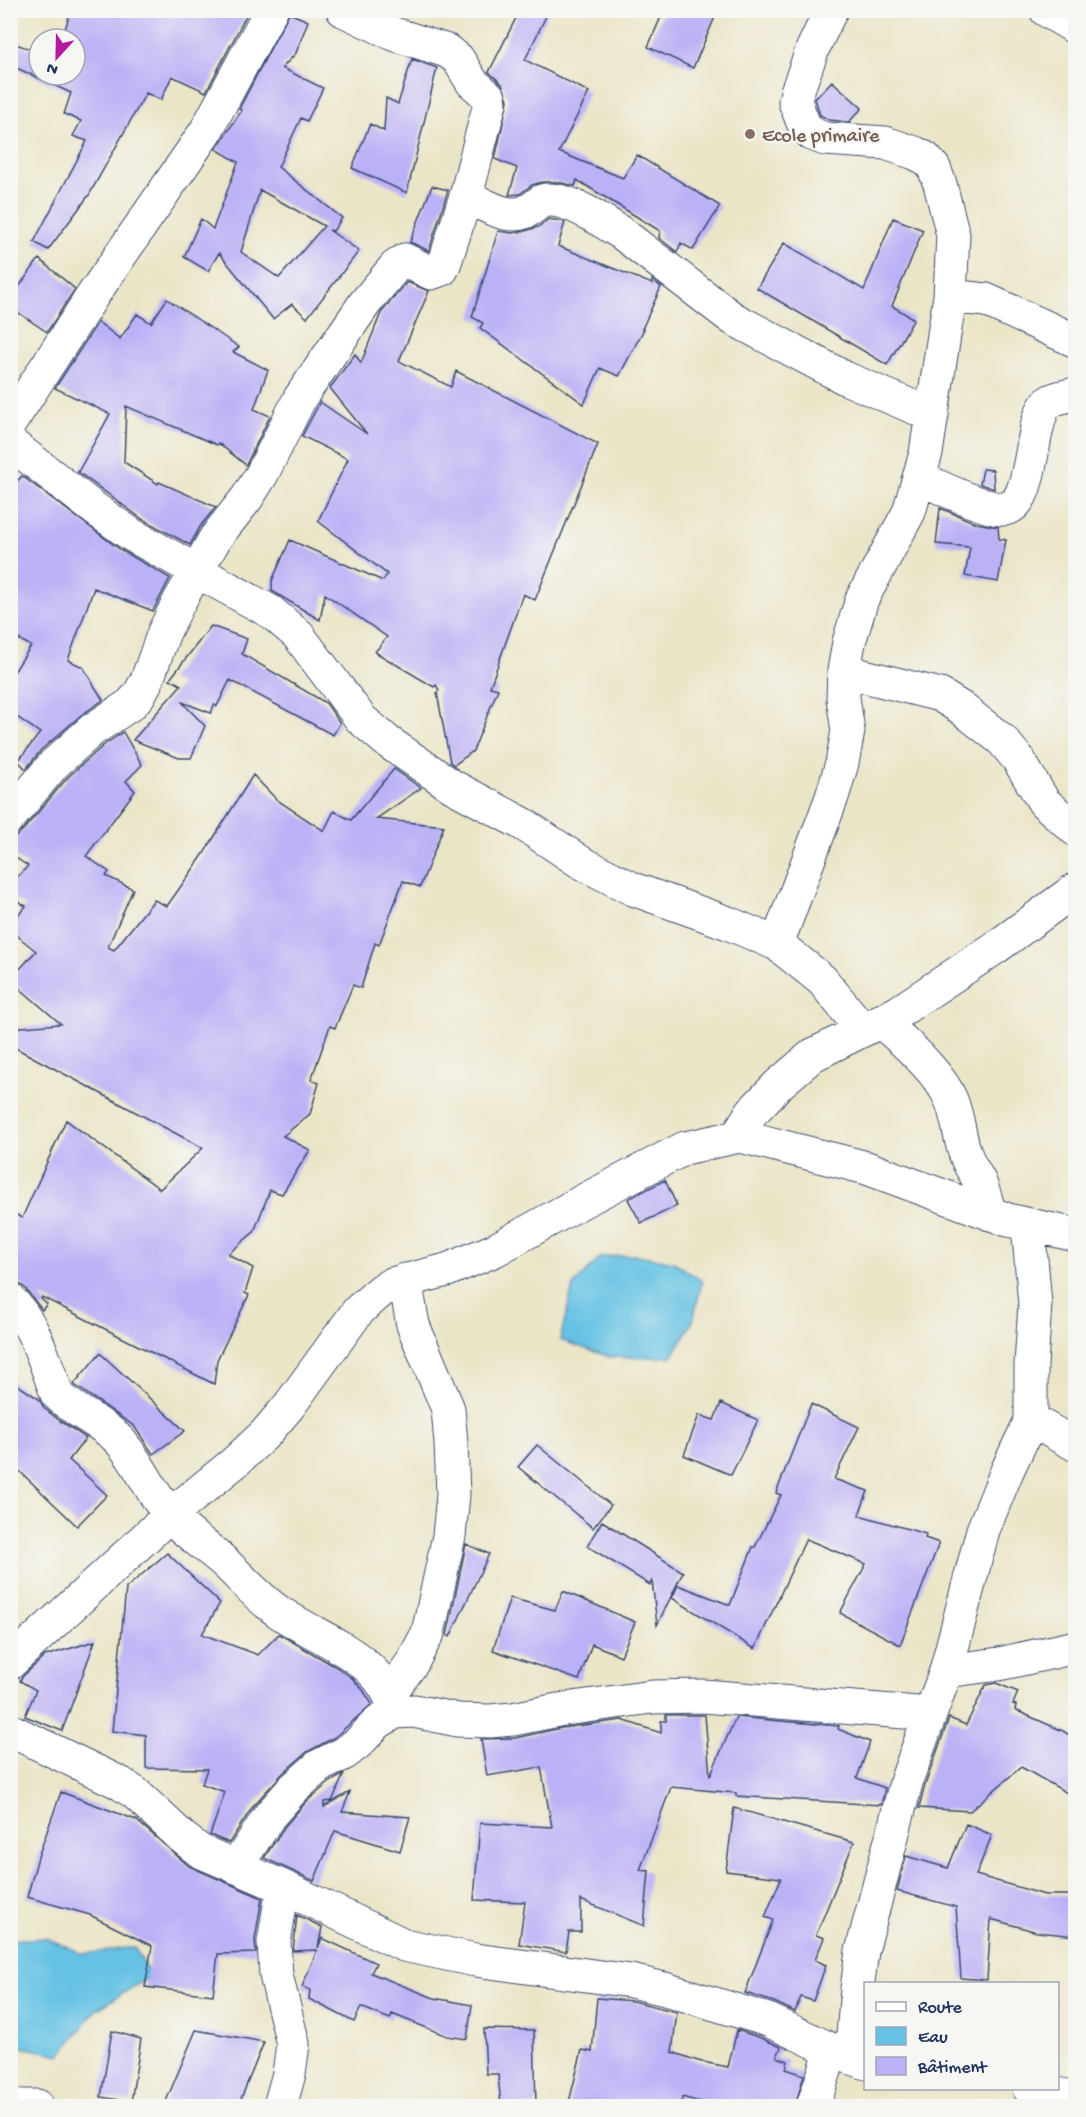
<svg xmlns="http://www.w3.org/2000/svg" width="1086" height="2117" font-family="'Gochi Hand',sans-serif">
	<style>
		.water { fill: #66c2e4; stroke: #4078a1; stroke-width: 1.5 }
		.building { fill: #bbb1f6; fill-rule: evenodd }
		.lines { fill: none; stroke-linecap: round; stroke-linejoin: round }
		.street-casing { stroke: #3a4a6e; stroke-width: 35 }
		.street { stroke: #fff; stroke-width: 33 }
		.education-dot { fill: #8d6e63; stroke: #f6f6f2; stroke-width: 2 }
		.labels { text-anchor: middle; stroke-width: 4.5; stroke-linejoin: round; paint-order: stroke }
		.education-label { font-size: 20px; fill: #785e54; stroke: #f6f6f2; text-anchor: start }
	</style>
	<rect width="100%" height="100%" fill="#f6f6f2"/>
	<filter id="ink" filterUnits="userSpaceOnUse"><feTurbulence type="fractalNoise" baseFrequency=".0167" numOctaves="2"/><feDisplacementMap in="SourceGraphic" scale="12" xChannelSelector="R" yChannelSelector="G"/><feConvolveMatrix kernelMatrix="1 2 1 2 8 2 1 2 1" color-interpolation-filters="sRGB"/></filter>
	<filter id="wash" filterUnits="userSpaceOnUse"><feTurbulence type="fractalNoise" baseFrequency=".008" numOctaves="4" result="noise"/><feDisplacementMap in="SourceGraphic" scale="24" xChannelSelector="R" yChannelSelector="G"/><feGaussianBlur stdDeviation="1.35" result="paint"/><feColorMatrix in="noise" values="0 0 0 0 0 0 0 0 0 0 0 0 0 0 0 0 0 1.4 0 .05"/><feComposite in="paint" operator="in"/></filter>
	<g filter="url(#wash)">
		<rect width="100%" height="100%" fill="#ebe5c7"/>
		<!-- water -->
		<path class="water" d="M637 1255 674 1262 702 1281 693 1321 672 1357H610L560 1340 573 1286 601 1257Z
			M46 1938 84 1954 134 1947 151 1976 96 2010 60 2055 17 2046 11 2038 10 1940Z"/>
		<g id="blocks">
			<!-- building -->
			<path class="building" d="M71 10H249L206 92 172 76 161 100 146 93 89 195 48 250 34 242 87 141 73 136 81 121 64 114 71 93 10 65V42L39 52V75H75V39H62Z
				M520 10H549L525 60 589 92 559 152 623 178 637 155 720 206 693 250 681 243 677 252 659 238 660 231 577 180 575 186 557 182H542L532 185 520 194 509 195 517 168 495 159 508 100 502 84 489 72Z
				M664 10H718L693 68 648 47Z
				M289 13 308 21 296 53 282 68 323 88 307 121 301 118 278 167 342 218 333 231 329 230 359 251 307 318 292 304 273 319 219 253 208 271 184 257 201 219 213 229 238 162 216 149 242 110 239 109ZM260 190 324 226 279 278 241 252Z
				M412 59 437 68 407 193 352 168 370 124 384 131 386 98 398 104Z
				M832 81 862 108 849 122 829 120 820 115 815 99Z
				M432 186 448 190 429 251 410 242Z
				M893 218 923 230 892 306 914 319 887 365 757 288 784 243 864 290Z
				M549 219 565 222 558 246 652 284V280L661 287 642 329H644L619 376 600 368 584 404 480 328 483 323 472 317 498 231 512 233 525 231 538 227Z
				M39 259 75 289 47 332 10 307V299Z
				M407 282 429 291 399 361 451 387 456 371 598 444 535 600 523 594 490 687 498 689 473 751 454 765 450 762 437 693 439 690 436 685 434 687 375 652 387 637 325 594 320 620 272 591V581L290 540 383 581 387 574 318 521 348 459 302 436 320 402 367 434 330 388 355 354 361 363 381 313Z
				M167 299 239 347 233 352 268 370 254 409 270 416 246 465 218 443 217 445 126 406 124 462 158 484 159 482 216 507 201 525 190 545 142 519 78 472 110 414 55 388 98 322 120 339 137 314 151 323Z
				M983 469 993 470 994 489 980 484Z
				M22 476 121 550 170 578 153 611 94 588 68 660 83 667 103 700 80 716 41 750 26 769 18 761 40 733 10 712V678L31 646 10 634V489Z
				M940 508 976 523 998 527 999 539 1006 540 998 582 965 576 970 547 936 544Z
				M211 626 247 639 242 654 326 703 340 723 333 735 230 680 217 706 214 705 211 713 182 702 205 726 191 758H179L133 740 181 685 170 679Z
				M123 732 142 765 126 781 135 791 86 856 109 872 106 876 133 889 108 947 114 950 154 900 167 906 203 855 253 775 277 800 324 831 334 811 351 820 394 769 421 788 376 819 444 826 420 887 403 881 379 945 375 943 361 988 353 985 335 1028 330 1026 311 1080 319 1083 310 1114 283 1136 310 1150 282 1194 270 1190 254 1232 228 1254 253 1268 245 1293 249 1295 217 1360 214 1384 42 1297 41 1299 47 1304 42 1310 24 1287 16 1282H10V1211L22 1218 66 1120 160 1189 203 1148 10 1045V1028L61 1024 10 980 36 951 10 930V924L26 906 10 897V884L28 866 10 854V842L24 829 68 777 104 745Z
				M665 1180 677 1206 641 1223 628 1199Z
				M100 1353 185 1431 153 1454 134 1426 76 1386 74 1384Z
				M10 1380 39 1399 44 1408 60 1421 86 1438 69 1460 107 1495 77 1526 10 1462Z
				M721 1403 758 1420 731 1475 684 1455 699 1415 714 1420Z
				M811 1404 859 1427 834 1479 868 1491 859 1515 926 1534 925 1538 939 1543 900 1645 840 1613 866 1564 806 1539 755 1649 672 1598 678 1585 730 1605 753 1547H755L781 1495 776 1493Z
				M537 1445 611 1505 593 1528 518 1467Z
				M602 1521 683 1572 657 1625 652 1580 650 1585 587 1546Z
				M466 1544 489 1554 450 1637 447 1635Z
				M167 1553 220 1603 202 1634 258 1655 279 1634 338 1668 352 1678 363 1690 372 1704 335 1737 307 1752 282 1774 254 1805 229 1843 210 1835 225 1792 202 1784 207 1769 146 1768V1735L112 1731 126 1588Z
				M563 1591 635 1622 621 1656 592 1644 579 1680 493 1650 510 1598 555 1610Z
				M95 1641 62 1731 25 1716 36 1690 20 1681 22 1677 45 1656Z
				M996 1683 1018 1692 1013 1704 1016 1705 1015 1710 1063 1731 1076 1739V1798L1021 1767 970 1811 919 1808 925 1785 949 1718 966 1725 986 1685Z
				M666 1715H705L710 1776 736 1717 839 1726 838 1729 870 1742 857 1778 885 1788 881 1805 736 1796V1793L671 1787 640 1870 649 1871 644 1926 581 1900V1932H569L566 1952 519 1944 525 1902 474 1900 480 1823 552 1827 541 1767 487 1776 481 1739 515 1738 561 1728 622 1720 661 1733V1721H666Z
				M344 1774 332 1801 324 1802V1807L350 1792 342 1812 410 1817 400 1851 335 1831 314 1881 264 1858 285 1826 307 1801 330 1782Z
				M61 1792 136 1820 189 1866 262 1898 255 1939 256 1953 218 1954 213 1995 145 1987 152 1946 90 1915 27 1897 38 1857Z
				M734 1808 854 1842 816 1935 824 1938 815 1960 826 1965 813 2001 801 1997 795 2012 774 2002 745 1993 773 1920 765 1917 781 1878 726 1871Z
				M966 1824 992 1835 976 1875 1045 1895H1076V1936L1037 1932 991 1919 987 1980 961 1978 956 1907 897 1891 906 1856 948 1868Z
				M297 1915 322 1927 318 1948 322 1938 376 1963 371 1973 434 1998 472 2005 467 2039 447 2036 392 2014 390 2019 361 2007 354 2022 309 1999 310 1990 302 1987 317 1950 293 1951Z
				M597 1998 633 2001 677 2012 672 2052 698 2061 728 2067 737 2030 761 2038 781 2047 777 2057 788 2061 786 2069 804 2075 795 2106H736L704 2103 682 2097 681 2106H568L582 2050 592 2052Z
				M484 2029 534 2030 536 2106H501L498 2074H486Z
				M196 2030 264 2042 238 2106H164Z
				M112 2031 141 2039 131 2102 101 2097Z"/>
		</g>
	</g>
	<g filter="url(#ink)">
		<use href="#blocks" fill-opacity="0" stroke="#3a4a6e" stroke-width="1.5"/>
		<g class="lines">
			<defs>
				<path id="street" d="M831 10 813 48 797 92 795 102 804 125 812 134 825 139 885 143 915 153 925 158 934 168 940 184 953 235 950 296 926 453 909 512 862 599 849 642 844 671 940 695 961 708 1002 740 1018 759 1044 802 1076 830
					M1046 10 1076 28
					M466 196C484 204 507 221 527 211 535 208 539 200 547 200 570 198 606 223 624 235L732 318 845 378 932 415
					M950 296 986 300 1076 341
					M10 423 93 295 206 131 271 10
					M10 443 95 509 132 535 271 612 298 635 361 719 388 742 452 786 523 824 582 863 633 889 728 923 777 944 822 980 862 1029
					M919 478C938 486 982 508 1001 509 1037 511 1027 419 1049 402 1056 397 1067 396 1076 394
					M10 817 54 764 92 730 131 704 139 695 147 680 164 632 180 600 216 537 247 498 262 474 300 398 365 303 395 267 405 260 431 273 442 269 445 262 466 196 490 103 489 97 472 82 458 59 447 51 394 34 343 10
					M777 944 832 797 842 763 848 731 843 698 844 671
					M880 1021C903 1040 940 1073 951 1100 959 1119 959 1140 967 1158 970 1167 976 1174 980 1183 984 1193 987 1203 990 1214
					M740 1136 867 1168 1008 1220 1076 1235
					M10 1300C35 1324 45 1363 57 1394 75 1413 101 1421 119 1440 140 1463 150 1492 170 1515 185 1533 205 1545 222 1560 241 1577 257 1597 279 1612 320 1640 384 1658 395 1712
					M1031 1420 1076 1445
					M10 1663 170 1515 234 1463 265 1434 289 1406 358 1311 382 1290 392 1284 447 1270 495 1250 583 1201 685 1148 740 1136 742 1128 752 1112 779 1084 813 1055 897 1013 995 948 1076 889
					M946 1671 999 1664 1076 1647
					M390 1693 412 1663 428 1633 449 1536 453 1495 451 1443 448 1409 413 1325 405 1280
					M10 1730 120 1783 135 1793 182 1837 200 1851 283 1887 404 1945 475 1960 631 1981 665 1989 768 2020 832 2050 866 2063
					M236 1867 270 1815 294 1788 319 1766 345 1753 359 1742 377 1723 395 1712 414 1711 458 1720 490 1721 513 1719 558 1710 652 1697 703 1696 930 1714
					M851 2058 857 1989 862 1951 907 1779 946 1671 983 1530 1007 1471 1031 1420V1365L1035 1304 1028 1225
					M1029 2088 1076 2098
					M18 2106H37
					M280 2106 289 2074 293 2044 276 1975 274 1942 283 1887
					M813 2106 832 2050"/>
			</defs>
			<!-- street casing -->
			<use href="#street" class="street-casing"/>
			<!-- street -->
			<use href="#street" class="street"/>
		</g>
	</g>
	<!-- markers -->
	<circle class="education-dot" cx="750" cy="134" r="6"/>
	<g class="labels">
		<!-- education labels -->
		<g class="education-label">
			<text x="762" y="141">Ecole primaire</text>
		</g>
	</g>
	<!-- margin -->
	<rect width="1086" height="2117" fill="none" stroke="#f6f6f2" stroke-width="36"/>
	<!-- legend -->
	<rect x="864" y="1982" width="195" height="108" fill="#f6f6f2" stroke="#9ea6b7" stroke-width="1.5"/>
	<rect x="876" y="2002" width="30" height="9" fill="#ffffff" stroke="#9ea6b7" stroke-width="1.5"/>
	<text x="918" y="2012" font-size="18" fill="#1b2f5e">Route</text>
	<rect x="876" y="2027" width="30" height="18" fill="#66c2e4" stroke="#9ea6b7" stroke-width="1.5"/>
	<text x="918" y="2042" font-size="18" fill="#1b2f5e">Eau</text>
	<rect x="876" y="2057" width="30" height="18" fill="#bbb1f6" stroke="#9ea6b7" stroke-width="1.5"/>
	<text x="918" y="2072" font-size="18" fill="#1b2f5e">Bâtiment</text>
	<!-- north arrow -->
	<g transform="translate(57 57) rotate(202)"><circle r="28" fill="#f6f6f2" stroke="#9ea6b7" stroke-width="1.5"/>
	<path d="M0-4.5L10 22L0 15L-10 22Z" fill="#b5179e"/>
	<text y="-9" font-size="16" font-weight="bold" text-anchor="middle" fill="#1b2f5e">N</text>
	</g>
</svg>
